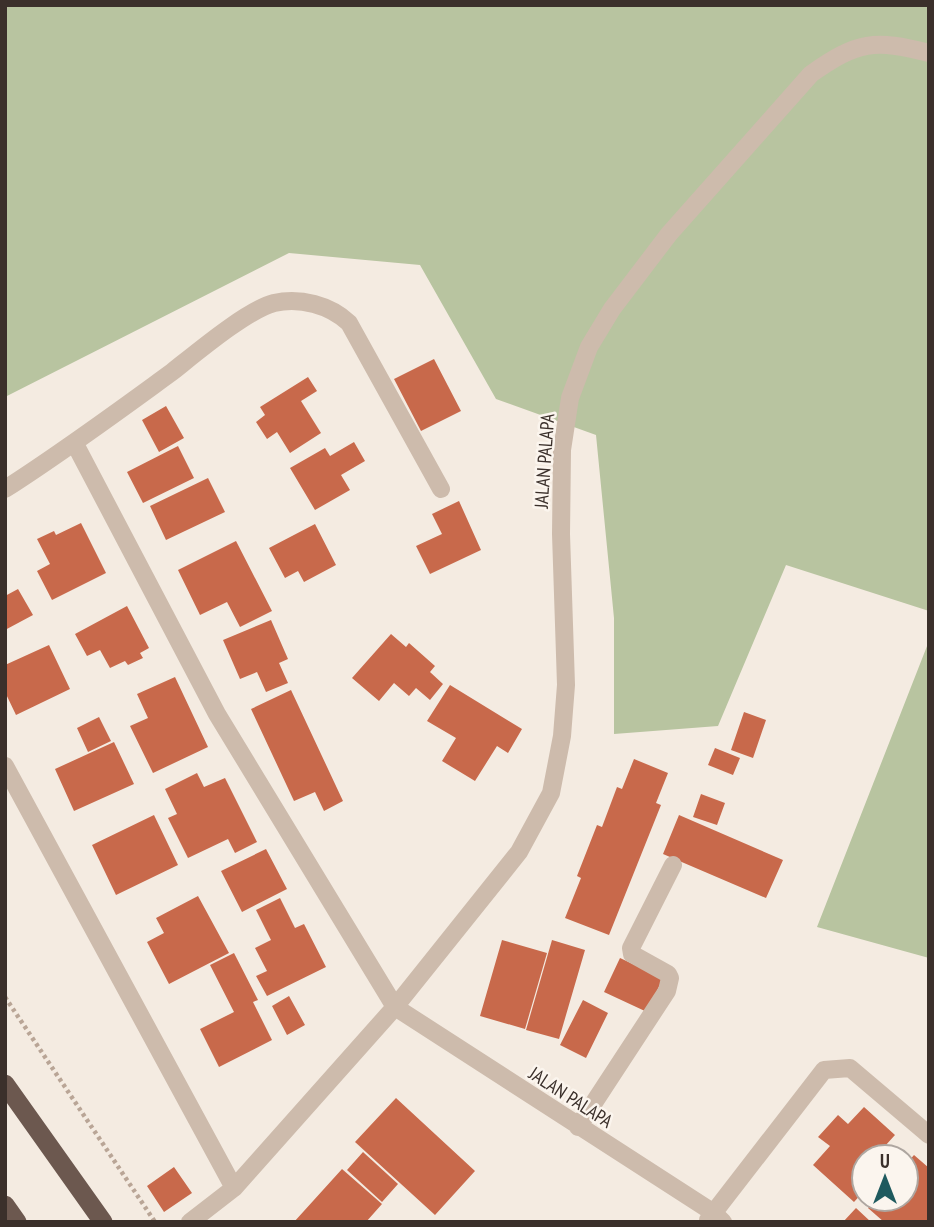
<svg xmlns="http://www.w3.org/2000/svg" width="934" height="1227" font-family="'PT Sans Narrow',sans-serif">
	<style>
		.green { fill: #b8c4a0 }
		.building { fill: #c8694b }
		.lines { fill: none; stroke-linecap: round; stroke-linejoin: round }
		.path { stroke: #b9a596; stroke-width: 4.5; stroke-dasharray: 3.5 3.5; stroke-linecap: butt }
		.minor { stroke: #cdbbac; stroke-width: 18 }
		.trunk { stroke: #6c584f; stroke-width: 19 }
		.labels { text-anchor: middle; stroke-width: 5; stroke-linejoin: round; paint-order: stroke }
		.street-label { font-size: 19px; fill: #3b302b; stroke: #fbf5ee }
	</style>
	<rect width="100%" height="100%" fill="#f4ebe1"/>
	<!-- green -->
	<path class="green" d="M5 5H929V611L786 565 718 726 614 734V618L596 435 496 399 420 265 289 253 5 397Z
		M929 641V958L817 927Z"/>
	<!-- building -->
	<path class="building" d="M434 359 461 411 421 431 394 379Z
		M308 377 317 391 301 401 321 433 290 453 277 432 267 439 256 422 265 415 260 407Z
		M166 406 184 438 159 452 142 420Z
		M354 442 365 461 341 475 350 490 315 510 290 468 325 448 330 456Z
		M178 446 194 478 143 503 127 472Z
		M208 478 225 512 166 540 150 506Z
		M459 501 481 550 430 574 416 546 442 534 432 514Z
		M81 523 106 573 52 600 37 571 50 564 37 539 54 531 56 535Z
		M315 524 336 565 304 582 298 571 285 578 269 548Z
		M236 541 272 611 240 627 227 602 200 615 178 570Z
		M18 589 33 615 5 630V596Z
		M127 606 149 648 140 653 143 658 128 665 125 661 110 668 100 650 87 656 75 634Z
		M271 620 288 659 279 663 288 683 266 692 257 672 240 679 223 640Z
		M391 634 406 647 409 643 435 666 430 672 443 684 430 700 416 688 409 696 394 683 379 701 352 678Z
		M49 645 70 689 16 715 5 692V665Z
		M175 677 208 747 153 773 130 726 148 718 137 694Z
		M450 685 522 729 508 753 497 746 475 781 442 761 456 738 427 721Z
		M291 690 343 801 324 811 315 792 294 801 251 709Z
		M744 712 766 720 753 758 731 750Z
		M99 717 111 741 88 752 77 728Z
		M114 742 134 784 74 811 55 769Z
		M715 748 740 758 733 775 708 765Z
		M634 759 668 773 656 803 661 805 609 935 565 918 581 878 577 876 597 825 602 827 617 787 622 789Z
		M197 773 204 787 225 778 257 842 235 853 228 839 188 858 168 818 177 814 165 789Z
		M701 794 725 803 717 825 693 817Z
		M154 815 178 865 116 895 92 845Z
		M679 815 783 860 766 898 663 854Z
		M266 849 287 889 242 912 221 871Z
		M198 896 229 953 169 984 147 942 164 933 156 918Z
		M280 898 295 928 304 924 326 967 267 996 256 976 267 971 255 948 271 940 256 910Z
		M502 940 547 953 525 1029 480 1016Z
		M552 940 585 950 559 1039 526 1030Z
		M234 953 258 1000 253 1002 272 1040 219 1067 200 1029 234 1012 210 965Z
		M620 958 663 978 647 1012 604 992Z
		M289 996 305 1025 287 1035 272 1006Z
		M583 1000 608 1013 586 1058 560 1045Z
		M396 1098 475 1171 435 1215 355 1142Z
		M864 1107 895 1135 875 1157H864V1191L854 1202 813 1165 830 1146 818 1137 838 1115 848 1124Z
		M363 1152 398 1184 382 1202 347 1170Z
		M914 1155 929 1168V1222H884L868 1208 876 1199H906V1164Z
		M174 1167 192 1193 164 1212 147 1186Z
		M342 1169 382 1204 366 1222H294Z
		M856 1208 871 1222H843Z"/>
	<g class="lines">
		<!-- path -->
		<path class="path" d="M5 997 155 1222"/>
		<!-- minor -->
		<path class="minor" d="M75 444 217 714 395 1007 714 1213 723 1222
			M5 489C63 452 117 412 172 372 196 353 247 310 274 303 300 297 330 305 349 323L441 489
			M5 766 234 1188
			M578 1127 667 991 670 978 668 974 632 954 631 948 673 865
			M708 1220 824 1070 850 1068 929 1135
			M190 1222 234 1188 395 1007 519 852 551 793 562 736 566 685 561 534 562 450 570 398 589 347 612 309 669 234 811 74C858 41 874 39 929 53"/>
		<!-- trunk -->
		<path class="trunk" d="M5 1084 103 1222
			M5 1205 17 1222"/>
	</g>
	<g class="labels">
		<!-- street labels -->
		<g class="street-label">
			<text transform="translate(544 461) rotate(-86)" y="7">JALAN PALAPA</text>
			<text transform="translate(571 1097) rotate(33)" y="7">JALAN PALAPA</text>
		</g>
	</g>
	<!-- border -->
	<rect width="934" height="1227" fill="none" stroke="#3b302b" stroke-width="14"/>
	<!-- north arrow -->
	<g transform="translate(885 1178)"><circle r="33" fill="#fbf5ee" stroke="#aea6a0" stroke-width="2"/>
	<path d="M0-5L12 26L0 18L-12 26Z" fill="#1f5a5e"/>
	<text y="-10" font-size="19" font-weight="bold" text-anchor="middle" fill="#3b302b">U</text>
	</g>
</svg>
